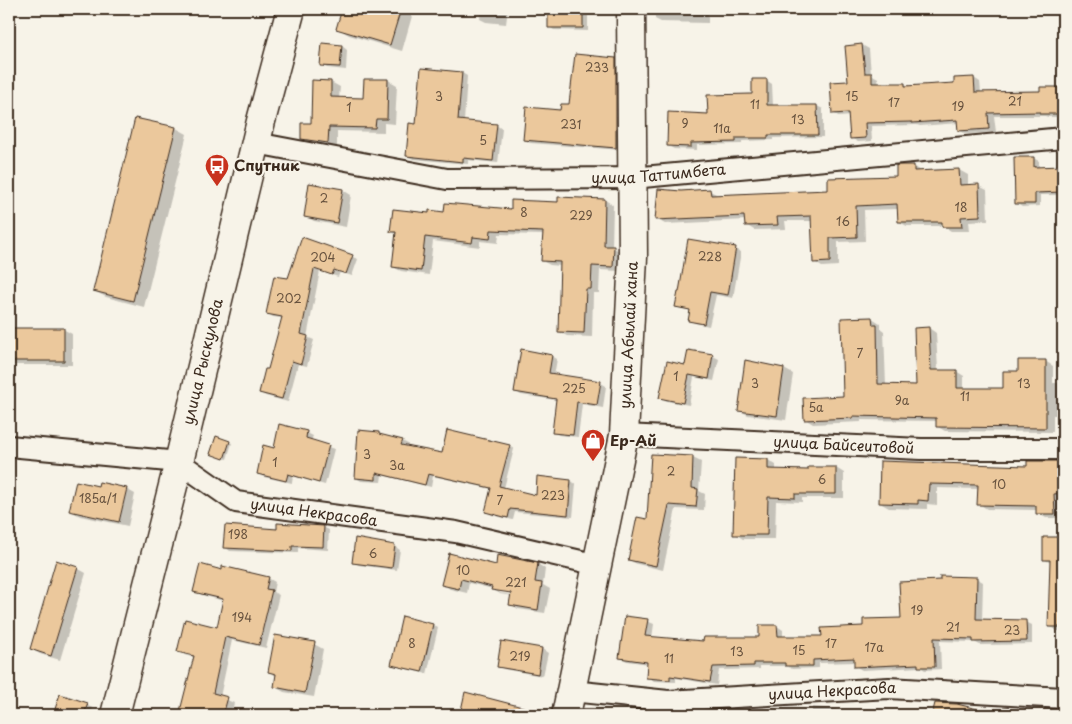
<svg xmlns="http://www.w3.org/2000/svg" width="1072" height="724" font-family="'Playpen Sans',sans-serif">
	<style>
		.shadow { fill: #0003; fill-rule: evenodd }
		.building { fill: #ebc89c; stroke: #3b2a1e }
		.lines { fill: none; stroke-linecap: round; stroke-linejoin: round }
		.street-casing { stroke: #3b2a1e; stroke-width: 24 }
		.secondary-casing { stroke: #3b2a1e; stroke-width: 31 }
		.primary-casing { stroke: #3b2a1e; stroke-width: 31 }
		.street { stroke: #f7f3e8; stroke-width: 20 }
		.secondary { stroke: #f7f3e8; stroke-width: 28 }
		.primary { stroke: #f7f3e8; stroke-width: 28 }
		.labels { text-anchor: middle; stroke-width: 4; stroke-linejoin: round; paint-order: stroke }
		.number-label { font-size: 12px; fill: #67523e }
		.poi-label { font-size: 15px; font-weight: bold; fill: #3b2a1e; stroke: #f7f3e8; text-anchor: start }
		.street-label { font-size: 15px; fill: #3b2a1e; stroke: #f7f3e8 }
	</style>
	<rect width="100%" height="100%" fill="#f7f3e8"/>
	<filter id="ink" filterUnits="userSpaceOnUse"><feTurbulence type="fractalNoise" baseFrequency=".02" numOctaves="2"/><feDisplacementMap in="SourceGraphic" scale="10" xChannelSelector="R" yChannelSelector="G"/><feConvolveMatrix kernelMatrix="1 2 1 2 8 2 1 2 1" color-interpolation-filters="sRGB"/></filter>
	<g filter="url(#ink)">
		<!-- shadow -->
		<path class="shadow" d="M343 9H414L402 51 349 35 337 28Z
			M481 9H508L506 24 486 22 480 19Z
			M549 9H588V31L554 30 549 27Z
			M655 9H708V23L661 22 655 19Z
			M862 45 869 49 871 74 878 78 879 85 904 84 910 87 955 84 974 78 980 82 981 93 1041 92V88H1063V117H1048L1045 116H994L996 132 966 134 959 130 958 123 920 126 917 125 871 126 872 141 858 142 851 138 850 116 840 117 833 113 849 82Z
			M342 46 347 50 346 70 327 68 321 65Z
			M615 59 621 63V150L530 143 525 140 570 106Z
			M462 73 467 76 464 122 496 125 502 129 498 163 468 160V164L413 159 407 156 417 125Z
			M388 80 397 85 395 124 384 123V132L337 131V147L311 144 302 139 312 124 331 82 340 87 339 98 364 99Z
			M766 80 772 84 773 106H817L823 109V137L773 138V140L742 141V144L697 145V150L674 149 668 146 709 116 754 95Z
			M136 120 176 128 187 134 144 307 106 297 94 291Z
			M1033 158 1039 161V168L1063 167V195H1040V206L1022 207 1017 204Z
			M914 166 922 172 959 170 968 175V186H979L987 190 988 220 969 221 970 231H951L943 226H907L899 222 898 209 864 210 865 241 838 242V266L822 267 814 262 813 221H785L786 229 754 230 746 225V220L665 224 656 219 681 192 710 191 718 195 829 191 897 177Z
			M343 190 351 195 346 227 314 221 305 216Z
			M605 200 613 205 612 247 621 252 620 271 600 270 599 293H593L592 337 567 336 559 332 561 266 550 265 542 261 544 235 499 234 498 243 480 241V247L433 241 429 275 401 271 393 267 397 235 391 231 430 215 512 210 559 203Z
			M303 239 358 259 352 276 340 272 338 277 320 271 307 337 314 340 307 366 298 364 288 402 266 396 260 393 269 371 283 318 273 317 267 313 288 280Z
			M735 249 741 252 733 298 716 295 709 326 695 323 689 320 691 311 676 306Z
			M872 318 880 323V328L884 331 886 386H918L929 328 936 333 938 371H956L964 376V389H1004L1019 373 1045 361 1053 366V383H1063V415H1053V432L945 431 938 427V421L861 420V422L813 424 805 419 845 397Z
			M9 329H63L72 334V365H9Z
			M689 351 713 356 719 359 714 381 694 377 689 405 667 401 661 398 686 366Z
			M552 356 557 359 554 376 601 383 606 386 603 408 582 404 578 437 559 435 553 432 557 400 521 395 515 391Z
			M784 369 793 374 786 420 748 415 739 410Z
			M280 426 307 433 313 436 311 441 334 449 325 485 293 476 292 483 264 477 258 474 275 449Z
			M379 433 384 437 402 441 408 444 407 447 442 455 509 446 514 449 504 488 537 497 571 481 576 484 573 517 515 512 513 520 492 515 486 512 492 489 433 476 431 487 382 475 381 482 361 481 356 478Z
			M217 438 232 443 227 459 214 455Z
			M653 455 693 458 701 462 699 491 705 494 704 510 676 509 663 570 637 564 629 560 648 521Z
			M768 460 776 465V470L810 471 836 468 844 473V498H802V502L776 501 775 539H743L735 534Z
			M1028 462H1063V518H1046L1037 513V510L987 509 979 504V489L937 488V505L927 504V509L889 508 880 503 881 463 1029 467Z
			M99 487 126 489 135 494 128 526 80 516 71 511Z
			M323 527 329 530 328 550 298 548V553L230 551 225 547 278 530Z
			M1044 539H1063V631H1057L1049 626 1051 563 1045 560Z
			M394 546 400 550 397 570 359 565 353 562Z
			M538 564 545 569 543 585 550 589 545 613 518 609 511 604 512 596 500 594 493 589 469 583 467 593 450 589 443 584 497 566ZM496 589 518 593 517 596 500 593Z
			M77 568 86 573 60 660 40 654 31 649Z
			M223 572 268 578 275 582 273 592 279 595 266 648 232 640 220 697 234 703 231 715 204 709 202 715H170L171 711 180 714 195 658 185 655 178 651 217 628 224 601 202 595 194 591Z
			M976 578 983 582 982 621 1026 622 1032 625V644L980 645 974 642 940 641 941 669 925 670 920 667 862 670 855 666V662L819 663V668L792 669 787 666H760V669L719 670 717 685 676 678V682L654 681 648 677 649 664 627 661 620 657 647 621 654 624 652 638 704 642 761 639V626H777L783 630V638L823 637 902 619Z
			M403 618 433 625 438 628 427 674 398 667 392 664Z
			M502 642 542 649 548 653 543 676 504 669 498 666Z
			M314 644 323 649 314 697 284 692 275 687 277 676 269 672Z
			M466 694 532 710 540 715H461Z
			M61 696 93 708 90 715H55Z
			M812 707 835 709 842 713 841 714 867 715H812Z
			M892 710 919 715H891Z"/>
		<!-- building -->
		<path class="building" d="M342 9H401L390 45 336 29Z
			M548 9H583V28H548Z
			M322 43 342 45 340 67 320 66Z
			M862 44 865 73H872V83H905V86L954 83V78L974 77 975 92 1040 91V87H1063V114H1040V112L988 113 989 129 958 131 957 120 912 123V122L865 123 866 138 850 139 848 113 832 114 830 82 848 81 845 46Z
			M575 54 616 58V148L523 140 526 107 560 110 561 104H569Z
			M421 68 462 72 458 120 497 124 493 161 463 158V162L406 156 409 123 416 124Z
			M364 79H388L387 119H376L375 128 329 127 328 143 301 139V123H311L312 80 331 81V97L363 98Z
			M752 79H767V105H817L818 135H768V138H736V142L691 143V147L667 146 668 112 708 114 707 95 752 94Z
			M135 118 176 127 133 301 93 291Z
			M1014 157H1034V167L1062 166 1063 192 1035 193V204H1015Z
			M896 165H914V171L959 169 960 185 979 184 980 216 961 217 962 227H942V222H898L897 204 856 206 857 237 830 238V262L813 263 811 216 777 217 778 225 745 226 744 216 655 220 658 189 681 191 710 189 711 195 828 190V178L896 176Z
			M309 183 343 189 337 223 304 217Z
			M558 197 605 199 604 246H614L613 267 592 266 591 289H586L584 333 558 332 560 262 541 261 543 232 491 230 490 239 473 237 472 243 425 237 421 271 392 267 396 232H390L393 209 429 213V210L444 212 445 203 511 209V200L558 202Z
			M302 237 353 255 346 274 334 270 332 275 314 269 301 334 308 336 301 364 292 361 282 399 259 393 265 369H268L282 317 266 314 274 276 288 278Z
			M688 239 736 247 728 295 710 292 704 324 688 321 690 310 675 307 678 292H679Z
			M872 317 873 325H877L878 384 916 385 914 328 929 327 931 370H957V388H1003V371H1018V360H1046V428L936 427V418L853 416V418L804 420 803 398 843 396 841 318Z
			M9 328H64V361H9Z
			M521 349 552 355 549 373 601 381 597 405 577 402 573 435 552 433 556 399 514 392Z
			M688 350 713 354 709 379 689 375 683 403 659 398 667 361 685 365Z
			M745 360 784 368 777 416 738 411Z
			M279 424 307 431 306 438 329 445 319 483 288 474 286 481 257 474 263 445 274 448Z
			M358 430 379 432V434L403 440 401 445 442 453 447 430 510 445 499 486 536 495 537 476 571 480 568 515 510 509 508 518 485 512 491 488 428 474 425 485 376 473V480L355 478Z
			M216 436 230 441 224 459 210 454Z
			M651 454 693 456 692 488 698 489 696 507 669 505 656 566 628 560 637 517 647 519Z
			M735 458 768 459V469L808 470V467H836V494H795V498L768 497 767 535H733Z
			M880 461 1027 466V461H1063V493L1054 494 1055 514H1036V506L977 505 978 485 929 484 928 501 918 500V504L879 503Z
			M76 481 98 486 99 482 127 488 119 522 69 511Z
			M277 523 324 526 323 547 292 546V551L223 548 225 525 277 529Z
			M1043 537H1063V627H1048L1050 560H1043Z
			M355 538 395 545 392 568 352 563Z
			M449 553 496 565 497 555 538 563 535 582 542 583 538 610 509 605 511 593 491 590 492 587 461 579 459 589 441 585Z
			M56 560 78 567 51 656 30 649Z
			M200 564 222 570V566L269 577 266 589 272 590 259 645 225 637 213 693 228 697 223 715H179L194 656 177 652 185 619 217 627 223 599 193 592Z
			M940 576 977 577 976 619 1026 620 1027 641 973 642V639L934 638 935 667H918V664L854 667V658L813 660V666H785V663H754V666L713 667 710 682 670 676V680L646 678 647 662 619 658 625 616 648 619 645 636 703 641 704 637H759V625H777L778 636H822L821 628 863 626V619L901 618 899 582 940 580Z
			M402 616 433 624 422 672 391 665Z
			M275 635 315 642 305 693 274 687 276 674 268 672Z
			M501 641 542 648 538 674 497 667Z
			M465 692 534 710 533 715H460Z
			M60 694 88 703 84 715H53Z
			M935 703 957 704 981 710 980 715H932Z"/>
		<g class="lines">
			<defs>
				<g id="street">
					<path id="s1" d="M256 143 447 179 632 178 1063 138"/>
					<path id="s2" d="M624 435 921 449H1063"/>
					<path id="s3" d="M9 446 179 462 236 502 456 532 598 565"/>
					<path id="s4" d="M572 691 668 701 889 688 1063 698"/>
				</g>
				<g id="secondary">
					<path id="s5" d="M566 715 624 435 633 257 631 9"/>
				</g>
				<g id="primary">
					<path id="s6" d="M115 715 179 462 261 121 291 9"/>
				</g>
			</defs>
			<!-- street casing -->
			<use href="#street" class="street-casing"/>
			<!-- secondary casing -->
			<use href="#secondary" class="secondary-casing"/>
			<!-- primary casing -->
			<use href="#primary" class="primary-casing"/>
			<!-- street -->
			<use href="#street" class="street"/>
			<!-- secondary -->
			<use href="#secondary" class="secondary"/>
			<!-- primary -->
			<use href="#primary" class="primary"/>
		</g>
	</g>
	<!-- icons -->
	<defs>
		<symbol id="bus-pin" viewBox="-11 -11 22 30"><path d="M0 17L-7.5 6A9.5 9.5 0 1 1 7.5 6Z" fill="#c8321e" stroke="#f7f3e8"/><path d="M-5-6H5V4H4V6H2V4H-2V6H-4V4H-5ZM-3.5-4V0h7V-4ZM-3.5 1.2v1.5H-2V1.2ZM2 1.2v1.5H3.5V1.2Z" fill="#fff"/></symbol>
		<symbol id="shop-pin" viewBox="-11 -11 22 30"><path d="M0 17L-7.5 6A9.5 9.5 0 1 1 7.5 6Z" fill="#c8321e" stroke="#f7f3e8"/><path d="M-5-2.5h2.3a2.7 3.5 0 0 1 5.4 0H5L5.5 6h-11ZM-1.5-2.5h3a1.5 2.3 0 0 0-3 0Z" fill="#fff"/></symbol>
	</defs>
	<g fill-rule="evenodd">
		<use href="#bus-pin" x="203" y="152" width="28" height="38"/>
		<use href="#shop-pin" x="579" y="427" width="28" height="38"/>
	</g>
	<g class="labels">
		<!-- number labels -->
		<g class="number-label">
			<text x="597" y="72">233</text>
			<text x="439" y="101">3</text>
			<text x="852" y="101">15</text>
			<text x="1015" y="106">21</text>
			<text x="894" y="107">17</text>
			<text x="755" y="109">11</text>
			<text x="958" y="111">19</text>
			<text x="349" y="112">1</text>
			<text x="798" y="124">13</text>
			<text x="685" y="128">9</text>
			<text x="571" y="129">231</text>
			<text x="722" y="133">11а</text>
			<text x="483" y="145">5</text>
			<text x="324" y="203">2</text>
			<text x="961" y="212">18</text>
			<text x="524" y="217">8</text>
			<text x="581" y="220">229</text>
			<text x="843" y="226">16</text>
			<text x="710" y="261">228</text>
			<text x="323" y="262">204</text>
			<text x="289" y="303">202</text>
			<text x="860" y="358">7</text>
			<text x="676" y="381">1</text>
			<text x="755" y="388">3</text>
			<text x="1024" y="388">13</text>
			<text x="574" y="393">225</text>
			<text x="965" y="401">11</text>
			<text x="902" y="405">9а</text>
			<text x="816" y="412">5а</text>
			<text x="367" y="459">3</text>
			<text x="275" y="467">1</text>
			<text x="397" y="470">3а</text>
			<text x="671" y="476">2</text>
			<text x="822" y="484">6</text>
			<text x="999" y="489">10</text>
			<text x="553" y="500">223</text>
			<text x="98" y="503">185а/1</text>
			<text x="500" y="505">7</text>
			<text x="238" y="539">198</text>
			<text x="373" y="558">6</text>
			<text x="463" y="575">10</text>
			<text x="516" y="587">221</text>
			<text x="917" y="615">19</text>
			<text x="242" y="622">194</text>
			<text x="953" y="632">21</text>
			<text x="1012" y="635">23</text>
			<text x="412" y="648">8</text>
			<text x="831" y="648">17</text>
			<text x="874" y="652">17а</text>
			<text x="799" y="655">15</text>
			<text x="737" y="656">13</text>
			<text x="520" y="661">219</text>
			<text x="669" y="663">11</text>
		</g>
		<!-- poi labels -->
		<g class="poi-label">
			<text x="234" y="171">Спутник</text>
			<text x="610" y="446">Ер-Ай</text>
		</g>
		<!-- street labels -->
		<g class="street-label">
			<text dy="5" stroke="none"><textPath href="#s1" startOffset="406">улица Таттимбета</textPath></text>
			<text dy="5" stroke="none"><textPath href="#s5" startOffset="386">улица Абылай хана</textPath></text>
			<text dy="5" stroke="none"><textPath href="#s6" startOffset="364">улица Рыскулова</textPath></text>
			<text dy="5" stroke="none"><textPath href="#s2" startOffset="220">улица Байсеитовой</textPath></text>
			<text dy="5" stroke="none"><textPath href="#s3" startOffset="319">улица Некрасова</textPath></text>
			<text dy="5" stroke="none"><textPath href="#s4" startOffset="261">улица Некрасова</textPath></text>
		</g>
	</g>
	<!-- margin -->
	<rect width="1072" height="724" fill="none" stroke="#f7f3e8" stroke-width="30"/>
	<rect x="15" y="15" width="1042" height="694" fill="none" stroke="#3b2a1e" stroke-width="2" filter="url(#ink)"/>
</svg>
